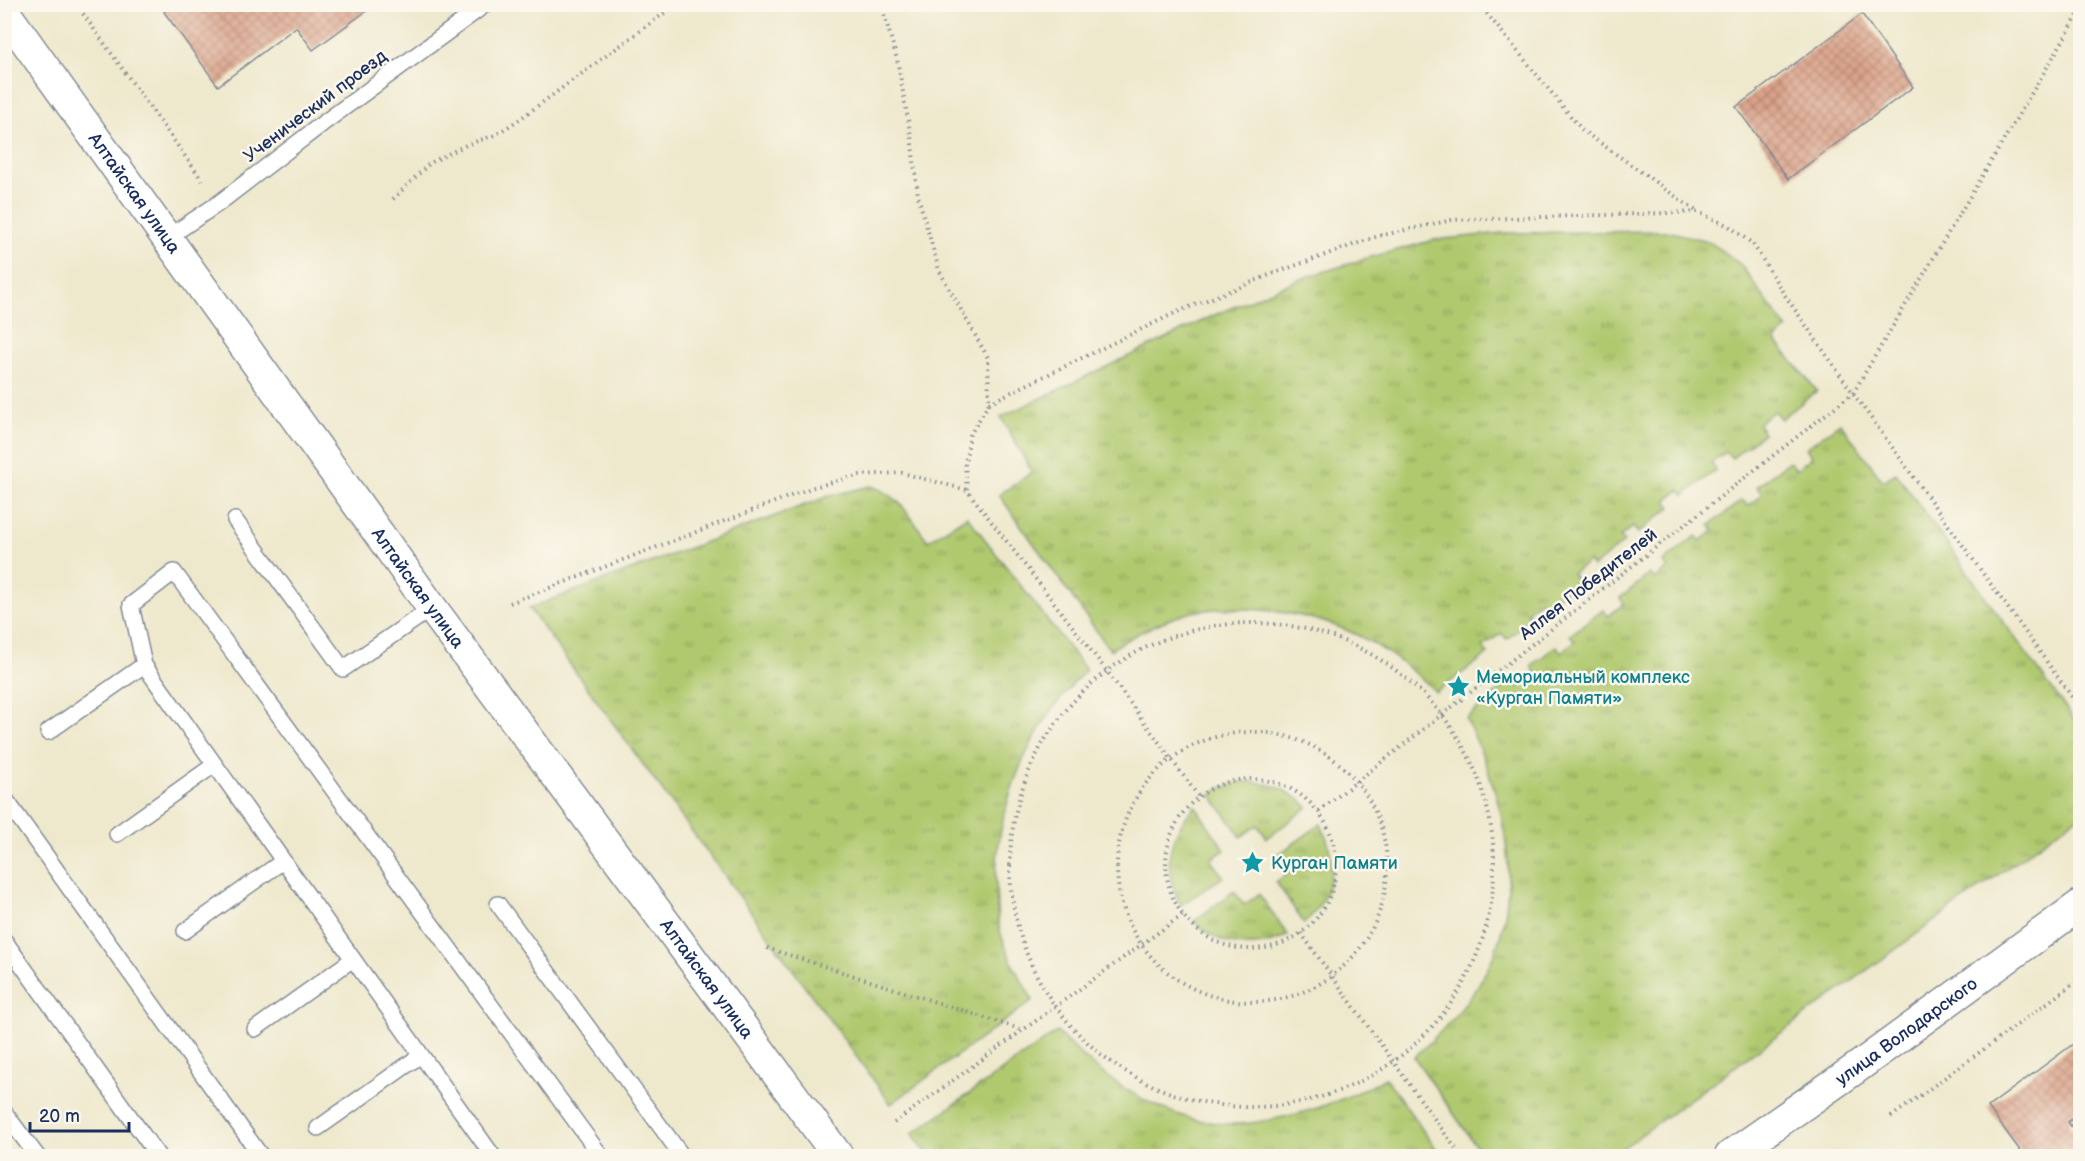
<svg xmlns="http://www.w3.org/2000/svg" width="2085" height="1161" font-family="'Balsamiq Sans',sans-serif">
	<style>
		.grass { fill: url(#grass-tufts); stroke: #667c66; stroke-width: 1.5 }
		.building { fill: url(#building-cross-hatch) }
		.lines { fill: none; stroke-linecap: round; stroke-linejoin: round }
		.service-casing { stroke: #848c95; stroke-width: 18 }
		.minor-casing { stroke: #848c95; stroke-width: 33 }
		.path { stroke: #848c95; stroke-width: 4; stroke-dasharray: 1.5 4.5; stroke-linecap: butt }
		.service { stroke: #fff; stroke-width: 15 }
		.minor { stroke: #fff; stroke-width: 30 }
		.labels { text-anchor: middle; stroke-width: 5; stroke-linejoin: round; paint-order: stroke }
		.street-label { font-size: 18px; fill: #1b2f5e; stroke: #fbf7ec }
		.culture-label { font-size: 18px; fill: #0d838f; stroke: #fbf7ec; text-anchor: start }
	</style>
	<defs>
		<pattern id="grass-tufts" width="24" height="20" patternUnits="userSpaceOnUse" patternTransform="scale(1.5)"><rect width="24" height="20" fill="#b0c96e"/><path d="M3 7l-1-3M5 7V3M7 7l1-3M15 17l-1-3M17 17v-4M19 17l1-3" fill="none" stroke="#8ea45e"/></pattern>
		<pattern id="building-cross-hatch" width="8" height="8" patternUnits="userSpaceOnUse" patternTransform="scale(1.5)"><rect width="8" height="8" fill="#dba288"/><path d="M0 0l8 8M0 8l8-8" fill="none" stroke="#b18472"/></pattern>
	</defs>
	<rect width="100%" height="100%" fill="#fbf7ec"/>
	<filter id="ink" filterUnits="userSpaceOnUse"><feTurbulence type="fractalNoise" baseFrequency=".0167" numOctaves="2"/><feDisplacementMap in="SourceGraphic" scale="12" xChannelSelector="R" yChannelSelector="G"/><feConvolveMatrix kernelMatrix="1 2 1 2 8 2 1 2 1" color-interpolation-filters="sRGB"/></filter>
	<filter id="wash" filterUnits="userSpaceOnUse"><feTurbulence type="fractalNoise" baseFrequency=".008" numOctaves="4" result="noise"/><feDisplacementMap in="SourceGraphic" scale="24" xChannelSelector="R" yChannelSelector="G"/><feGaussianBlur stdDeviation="1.35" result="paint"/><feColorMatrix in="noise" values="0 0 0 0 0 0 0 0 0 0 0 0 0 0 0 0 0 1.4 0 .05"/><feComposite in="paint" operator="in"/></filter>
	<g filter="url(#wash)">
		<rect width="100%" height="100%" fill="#eee8cc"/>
		<!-- grass -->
		<path class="grass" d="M1666 231 1708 241 1740 264 1787 329 1775 340 1817 391 1781 419 1774 411 1758 424 1764 433 1732 458 1726 452 1711 463 1716 470 1684 495 1680 490 1666 501 1671 507 1638 533 1633 527 1620 537 1624 542 1593 567 1588 562 1572 574 1578 581 1545 607 1541 600 1527 612 1532 618 1507 639 1501 633 1483 647 1488 654 1436 692C1384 642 1333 616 1261 610 1239 608 1215 607 1193 612 1163 619 1135 634 1110 650L999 495 1032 472 1001 417 1217 314 1300 279 1368 258 1434 240 1503 233Z
			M1840 423 1883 481 1896 473 2080 728V815L1612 1156H1483L1414 1057C1446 1028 1476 997 1493 957 1525 880 1502 790 1466 719L1511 680 1518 687 1535 672 1531 666 1556 646 1561 652 1575 641 1570 635 1603 610 1608 616 1624 604 1620 598 1650 574 1655 579 1668 568 1663 562 1696 536 1701 541 1714 530 1710 525 1742 500 1748 506 1762 494 1757 487 1789 461 1796 469 1812 457 1806 448Z
			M871 486C900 494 911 519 928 541L967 516 1086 670C1029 727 996 803 996 884 997 900 996 919 1001 934 1008 958 1020 979 1033 1000L891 1104 529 608 829 496Z
			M1239 782C1266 780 1289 789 1308 807L1267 838 1257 825 1241 837 1211 795 1221 788Z
			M1195 806 1225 850 1211 859 1223 877 1181 905C1160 868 1168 836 1195 806Z
			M1321 824C1338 860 1335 895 1304 923L1276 882 1291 871 1279 854Z
			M1234 891 1244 905 1259 894 1288 935C1258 952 1217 947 1194 921Z
			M1057 1032C1103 1079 1161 1122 1230 1124 1248 1125 1267 1120 1284 1117 1321 1109 1353 1096 1386 1078L1441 1156H929L912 1134Z"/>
		<g id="blocks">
			<!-- building -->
			<path class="building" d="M174 4H376L313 50 296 27 218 86 164 12Z
				M1862 14 1913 87 1788 179 1736 107Z
				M2080 1039V1113L2068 1122 2080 1139V1153L2075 1156H2024L1988 1107Z"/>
		</g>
	</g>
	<g filter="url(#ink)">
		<use href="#blocks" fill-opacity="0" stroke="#848c95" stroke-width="1.5"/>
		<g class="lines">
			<defs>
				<path id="service" d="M167 238 219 203 322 124 486 4
					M235 520 343 669 432 608
					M48 732 144 665
					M4 797 261 1156
					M117 834 214 765
					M498 904 682 1156
					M185 931 283 861
					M4 940 158 1156
					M255 1029 353 959
					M4 1112 37 1156
					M318 1128 421 1055
					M493 1156 144 665 131 605 174 572 601 1156"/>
				<g id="minor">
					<path id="s1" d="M4 11 432 608 838 1156"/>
					<path id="s2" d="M1730 1156 1855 1069 2080 905"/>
				</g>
			</defs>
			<!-- service casing -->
			<use href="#service" class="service-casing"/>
			<!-- minor casing -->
			<use href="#minor" class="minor-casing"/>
			<!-- path -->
			<path class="path" d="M76 4 205 184
				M879 4 883 10 897 59 911 136 918 196 939 270 988 358 989 403 970 435 965 464 967 490 1106 670 1199 797
				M1479 4 1582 130 1696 211
				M393 199 430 163 466 145 495 135 517 121 677 4
				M989 403 1177 312 1272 274 1378 236 1452 220 1698 212 1729 226 1753 244 1784 294 1853 393 2080 708
				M510 603 814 487 860 475 902 473 967 490
				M1010 865a242 242 0 1 1 484 0a242 242 0 1 1-484 0Z
				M1117 867a135 135 0 1 1 270 0a135 135 0 1 1-270 0Z
				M1166 864a85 85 0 1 1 170 0a85 85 0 1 1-170 0Z
				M1319 811 1853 393 2080 12
				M1301 933 1461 1156
				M767 948 1023 1030
				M1891 1117 2080 979
				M894 1123 1184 914"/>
			<!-- service -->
			<use href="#service" class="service"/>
			<!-- minor -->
			<use href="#minor" class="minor"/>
		</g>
	</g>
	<!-- icons -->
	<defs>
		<symbol id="sight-bare" viewBox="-9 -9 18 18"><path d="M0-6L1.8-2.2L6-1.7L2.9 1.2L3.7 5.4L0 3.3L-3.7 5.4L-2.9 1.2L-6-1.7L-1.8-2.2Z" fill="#0f9aa8" stroke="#fbf7ec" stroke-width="2.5" paint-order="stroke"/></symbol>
	</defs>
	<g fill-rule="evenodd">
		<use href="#sight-bare" x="1442" y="670" width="33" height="33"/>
		<use href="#sight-bare" x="1236" y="846" width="33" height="33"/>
	</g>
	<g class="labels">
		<!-- street labels -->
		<g class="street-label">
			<text transform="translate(315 106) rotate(-37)" y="6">Ученический проезд</text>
			<text dy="6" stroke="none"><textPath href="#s1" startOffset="224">Алтайская улица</textPath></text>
			<text transform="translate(1588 584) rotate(-38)" y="6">Аллея Победителей</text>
			<text dy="6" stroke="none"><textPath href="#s1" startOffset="710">Алтайская улица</textPath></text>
			<text dy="6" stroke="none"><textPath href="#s1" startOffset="1196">Алтайская улица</textPath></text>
			<text dy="6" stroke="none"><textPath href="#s2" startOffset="216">улица Володарского</textPath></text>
		</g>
		<!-- culture labels -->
		<g class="culture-label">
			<text x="1476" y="683">Мемориальный комплекс<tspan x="1476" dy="21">«Курган Памяти»</tspan></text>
			<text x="1271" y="869">Курган Памяти</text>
		</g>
	</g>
	<!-- margin -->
	<rect width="2085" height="1161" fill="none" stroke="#fbf7ec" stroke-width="24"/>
	<!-- scale -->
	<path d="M30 1122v9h99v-9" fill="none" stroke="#1b2f5e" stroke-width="3"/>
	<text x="39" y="1122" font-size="18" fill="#1b2f5e" stroke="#fbf7ec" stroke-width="4.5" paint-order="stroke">20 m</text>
</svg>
